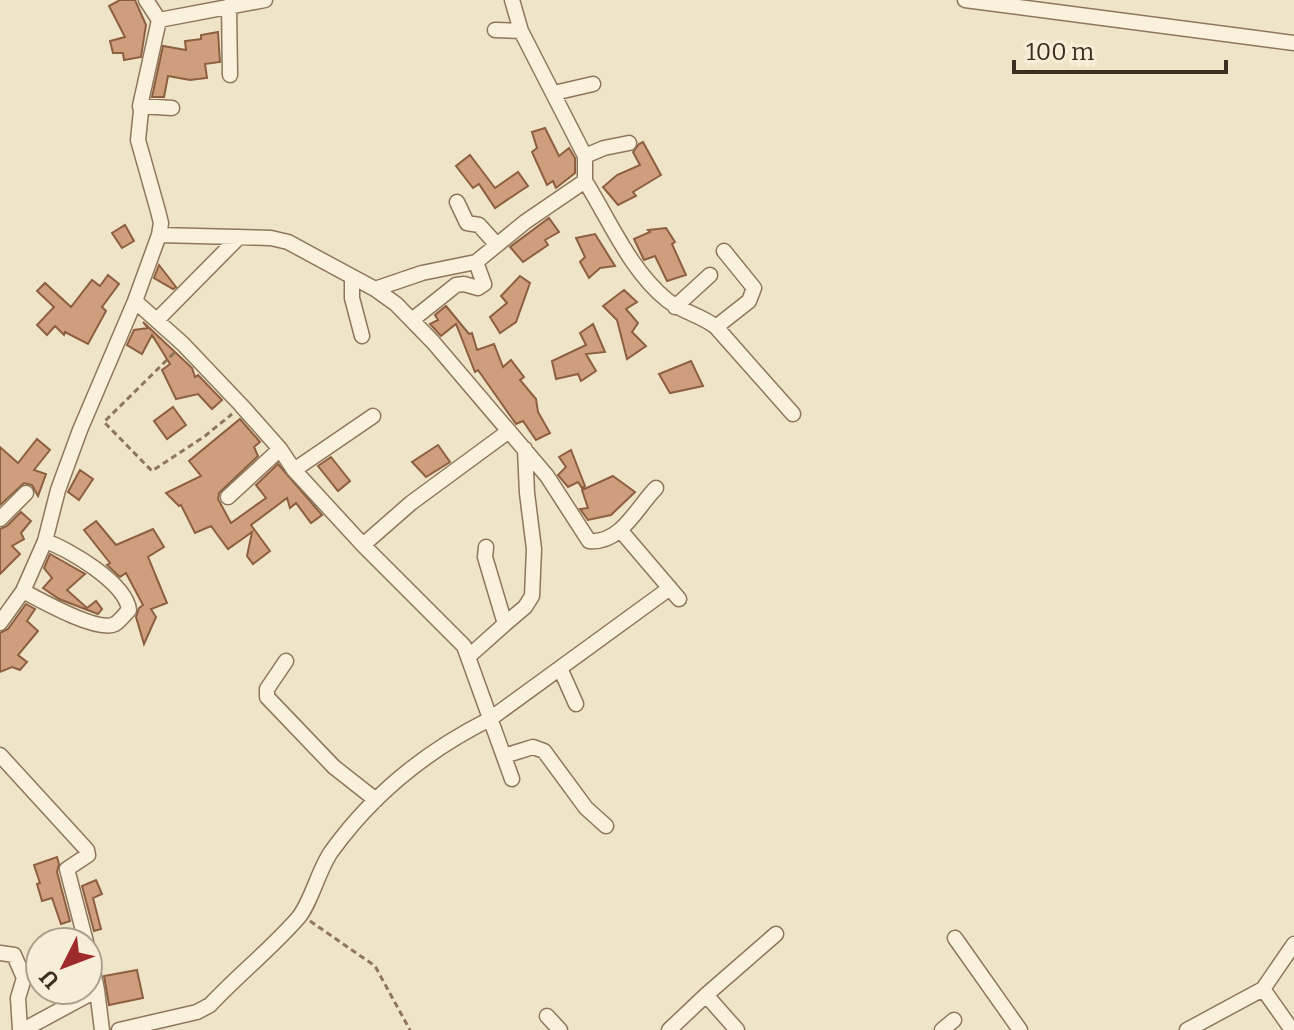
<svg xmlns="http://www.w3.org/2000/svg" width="1294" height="1030" font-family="Bitter,serif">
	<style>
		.building { fill: #cf9f7d; stroke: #8d5f41; stroke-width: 2 }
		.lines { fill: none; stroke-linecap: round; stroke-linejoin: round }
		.street-casing { stroke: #8d765c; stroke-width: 17 }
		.path { stroke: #8d765c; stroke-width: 3; stroke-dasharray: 6 4; stroke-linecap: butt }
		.street { stroke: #faf1dc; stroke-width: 14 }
	</style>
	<rect width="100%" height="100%" fill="#f0e4c8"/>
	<!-- building -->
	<path class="building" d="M120 0H135L146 25 141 57 124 60 123 53H113L110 41 125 37 109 6Z
		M218 32 220 62 205 64 207 78 190 80 168 76 164 97H152L163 46 186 50 185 41 201 39V35Z
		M545 128 559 156 569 148 575 158V173L556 188 553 181 547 185 532 152 537 148 532 132Z
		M643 142 661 175 633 192 636 196 618 205 603 187 617 175 640 165 633 152 639 144Z
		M470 155 495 188 518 172 528 186 495 208 479 184 473 188 456 166Z
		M549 218 559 232 545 240 548 245 523 262 510 247Z
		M125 225 134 241 122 248 112 233Z
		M666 228 675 242 672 244 686 275 667 281 655 256 644 260 634 239 650 232 648 230Z
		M595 234 615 266 600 268 589 278 580 262 585 257 576 238Z
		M159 265 176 287 173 289 154 278Z
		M108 275 119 284 102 307 106 311 88 344 65 332 64 335 55 326 47 335 37 325 54 307 37 291 45 283 71 307 92 280 100 286Z
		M520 276 530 283 516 322 500 333 490 317 507 303 501 296Z
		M624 290 637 302 626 309 638 323 632 332 646 346 627 359 617 320 603 306Z
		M446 306 469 334 472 333 477 350 494 344 503 367 511 360 524 377 520 380 536 399 538 412 550 433 536 440 523 421 516 424 478 370 475 372 456 324 441 336 430 324 438 320 435 315Z
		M143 322 192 368 195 377 198 375 222 400 212 409 198 394 176 399 162 370 170 364 152 335 142 354 127 345 134 330 148 328Z
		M593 324 605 352 586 354 596 371 581 381 578 374 556 379 552 361 586 345 580 333Z
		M691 361 703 386 670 393 659 374Z
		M173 407 186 425 167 439 154 421Z
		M240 419 260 442 254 447 258 456 219 493 218 499 231 523 266 498 256 485 278 464 322 515 311 523 296 503 290 508 287 498 251 525 270 551 253 564 247 556 252 532 228 549 211 526 195 533 181 505 179 506 166 493 201 476 189 461Z
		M37 439 50 450 34 470 46 474 38 496 32 485 24 483 0 505V447L18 463Z
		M438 445 450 462 426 477 412 462Z
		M571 450 585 486 582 488 578 482 568 487 558 475 566 467 559 457Z
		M331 457 350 481 338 491 318 466Z
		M80 470 93 479 79 500 68 492Z
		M613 476 635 492 611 515 588 520 580 509 588 508 582 490Z
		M21 512 31 521 21 533 24 539 12 546 20 554 0 574V529L7 526Z
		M96 521 116 545 153 529 164 547 148 557 167 603 151 609 156 617 144 644 136 617 139 608 143 605 126 573 120 577 107 565 110 563 84 530Z
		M50 554 85 574 67 590 87 608 96 601 102 609 98 614 59 599 43 588 52 578 44 568Z
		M26 604 35 609 27 621 38 631 18 655 27 662 20 670 12 667 0 672V633L8 629Z
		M57 857 59 864 57 872 70 921 61 924 52 898 42 901 37 884 40 883 34 865Z
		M96 880 102 894 93 898 101 929 94 931 82 886Z
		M137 970 143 998 109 1005 104 976Z"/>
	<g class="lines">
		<defs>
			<path id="street" d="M965 0 1294 43
				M229 6 230 75
				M159 20 265 0
				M495 30 521 31
				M554 93 593 84
				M140 106 172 108
				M585 156 604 148 629 143
				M585 181C610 221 630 270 667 300 682 312 701 315 716 327L793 414
				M457 202 467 223 479 225 497 245
				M159 235 271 238 288 242 375 289 396 304 433 342 547 476 589 541C621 544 637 507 656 488
				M352 278V298L362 336
				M375 289 422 273 476 262 525 222 585 181V156L521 31 512 0
				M135 301 183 344 241 405 280 449 294 470 363 545 464 646 512 779
				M675 307 710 275
				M157 320 239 237
				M412 320 456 285 464 284 478 288 484 284 476 262
				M716 327 749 301 754 288 724 251
				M294 470 373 416
				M228 497 280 449
				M0 519 26 493
				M621 531 679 599
				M363 545 411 503 509 431
				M23 591C40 600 98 633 115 624 120 621 125 614 129 610 126 583 69 549 45 541
				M0 623 23 591 45 541 58 490 80 430 135 301 159 235 161 223 158 211 138 140 141 111 140 106 159 20 146 0
				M505 624 525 607 532 596 534 549 527 493 525 449
				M468 657 505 624 485 557 486 547
				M286 661 267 689V697L334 767 376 800
				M560 668 576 704
				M0 755 87 850 88 855 67 869 86 942
				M504 756 533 747 544 751 586 808 606 826
				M955 938 1020 1030
				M88 948 97 990 102 1030
				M0 953 14 955 24 978 18 998 20 1030
				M1263 989 1292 1030
				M706 995 776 934
				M547 1016 560 1030
				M23 1030 97 990
				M119 1030 197 1012 210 1005C238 975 271 949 298 918 311 903 318 871 331 852 372 795 428 750 490 719L670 588
				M669 1030 706 995 737 1030
				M942 1030 954 1020
				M1187 1030 1263 989 1294 944"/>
		</defs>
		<!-- street casing -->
		<use href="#street" class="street-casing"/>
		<!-- path -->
		<path class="path" d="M174 353 104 422 152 471 205 436 232 414
			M310 921 375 966 410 1030"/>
		<!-- street -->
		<use href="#street" class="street"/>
	</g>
	<!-- north arrow -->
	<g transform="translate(64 966) rotate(228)"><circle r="38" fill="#f7eed8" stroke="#ada18e" stroke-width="2"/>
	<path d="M0-6L14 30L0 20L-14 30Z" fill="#9e2a2b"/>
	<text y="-12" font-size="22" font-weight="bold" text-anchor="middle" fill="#3d2e20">U</text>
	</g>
	<!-- scale -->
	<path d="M1014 60v12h212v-12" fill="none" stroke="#3d2e20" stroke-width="4"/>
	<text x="1026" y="60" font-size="24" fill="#3d2e20" stroke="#f7eed8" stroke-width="6" paint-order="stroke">100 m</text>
</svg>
